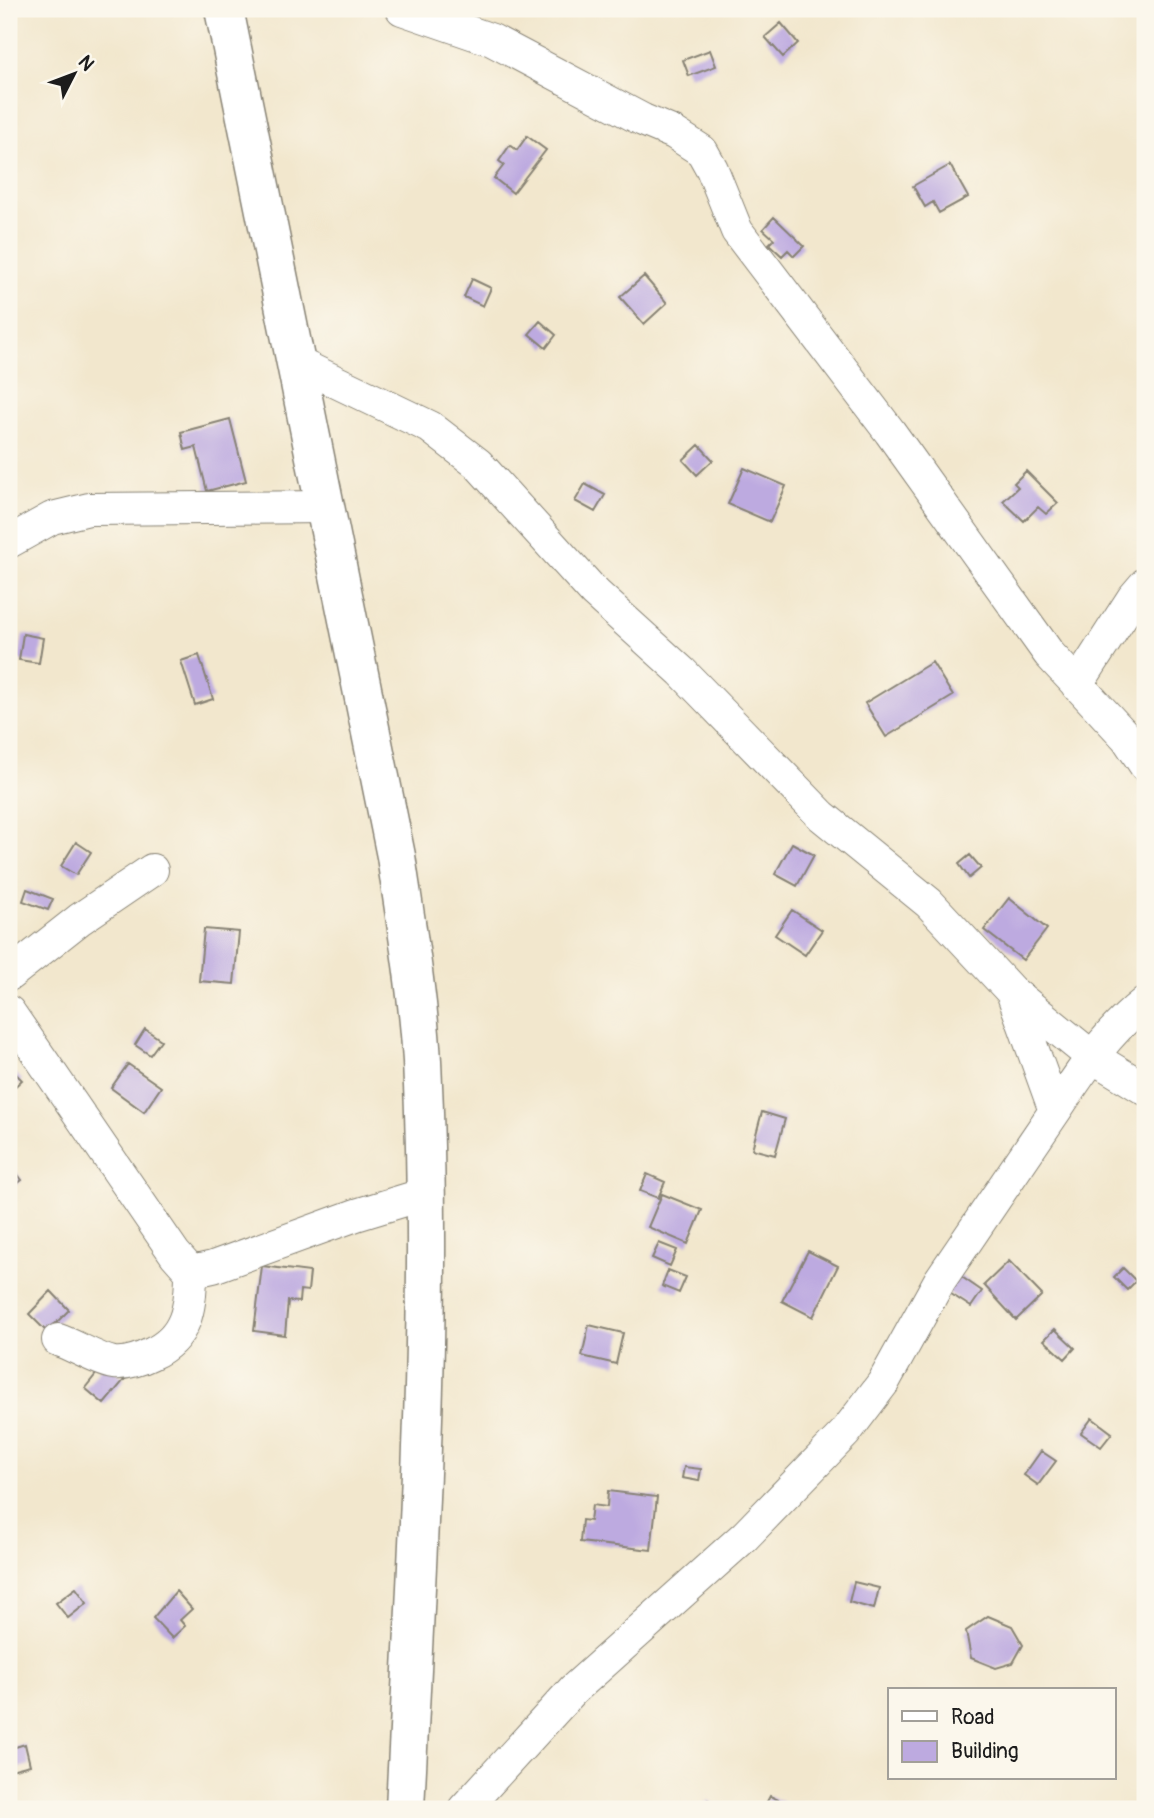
<svg xmlns="http://www.w3.org/2000/svg" width="1154" height="1818" font-family="Pangolin,sans-serif">
	<style>
		.building { fill: #bdaae0 }
		.lines { fill: none; stroke-linecap: round; stroke-linejoin: round }
		.minor-casing { stroke: #878274; stroke-width: 34 }
		.tertiary-casing { stroke: #878274; stroke-width: 41 }
		.minor { stroke: #fff; stroke-width: 32 }
		.tertiary { stroke: #fff; stroke-width: 38 }
	</style>
	<rect width="100%" height="100%" fill="#fbf7ec"/>
	<filter id="ink" filterUnits="userSpaceOnUse"><feTurbulence type="fractalNoise" baseFrequency=".0143" numOctaves="2"/><feDisplacementMap in="SourceGraphic" scale="14" xChannelSelector="R" yChannelSelector="G"/><feConvolveMatrix kernelMatrix="1 2 1 2 8 2 1 2 1" color-interpolation-filters="sRGB"/></filter>
	<filter id="wash" filterUnits="userSpaceOnUse"><feTurbulence type="fractalNoise" baseFrequency=".00686" numOctaves="4" result="noise"/><feDisplacementMap in="SourceGraphic" scale="28" xChannelSelector="R" yChannelSelector="G"/><feGaussianBlur stdDeviation="1.57" result="paint"/><feColorMatrix in="noise" values="0 0 0 0 0 0 0 0 0 0 0 0 0 0 0 0 0 1.4 0 .05"/><feComposite in="paint" operator="in"/></filter>
	<g filter="url(#wash)">
		<rect width="100%" height="100%" fill="#f2e7cd"/>
		<g id="blocks">
			<!-- building -->
			<path class="building" d="M781 23 798 43 783 57 765 37Z
				M710 50 716 66 689 76 683 60Z
				M527 136 546 150 513 193 494 178 504 165 499 161 510 145 517 150Z
				M950 165 968 197 939 213 933 202 925 207 913 186Z
				M774 217 804 246 794 256 788 250 782 256 769 244 774 239 763 229Z
				M644 276 667 303 644 324 620 297Z
				M472 279 491 288 483 306 464 297Z
				M540 321 556 335 546 348 529 334Z
				M230 419 246 481 207 491 196 447 185 450 181 432Z
				M699 445 713 460 697 475 683 460Z
				M744 468 786 486 770 522 728 504Z
				M1026 471 1058 503 1046 514 1038 507 1024 521 1003 501 1018 487 1014 483Z
				M585 484 605 495 595 512 575 501Z
				M23 634 43 638 39 663 19 660Z
				M199 655 213 699 195 705 181 661Z
				M932 662 953 696 886 737 865 703Z
				M76 842 91 852 76 875 61 866Z
				M792 843 814 855 797 886 775 874Z
				M970 855 981 868 969 878 959 864Z
				M27 889 53 899 48 910 23 901Z
				M1009 898 1047 929 1023 960 984 930Z
				M792 910 822 930 805 955 775 935Z
				M204 929 239 932 234 984 199 981Z
				M145 1029 161 1040 150 1055 135 1045Z
				M128 1064 161 1087 144 1112 111 1088Z
				M9 1067 22 1080 9 1092Z
				M762 1112 785 1119 775 1155 752 1149Z
				M9 1163 22 1180 9 1190Z
				M647 1174 665 1182 658 1198 640 1191Z
				M662 1194 702 1210 688 1244 648 1227Z
				M659 1243 677 1250 670 1266 652 1258Z
				M808 1251 838 1266 813 1317 782 1301Z
				M1009 1261 1042 1295 1016 1320 984 1285Z
				M262 1266 310 1272 308 1291 300 1290 299 1302 288 1301 285 1335 254 1331Z
				M1123 1268 1136 1281 1127 1290 1114 1277Z
				M668 1270 686 1277 679 1293 662 1286Z
				M956 1273 982 1291 971 1307 945 1290Z
				M51 1291 69 1310 47 1332 29 1314Z
				M589 1325 623 1333 616 1364 582 1356Z
				M1055 1329 1075 1348 1065 1359 1044 1340Z
				M105 1363 125 1379 104 1404 85 1388Z
				M1092 1418 1112 1433 1101 1447 1081 1433Z
				M1041 1451 1056 1461 1038 1485 1024 1475Z
				M684 1467 701 1469 699 1481 682 1478Z
				M608 1491 657 1497 651 1550 580 1542 582 1520 590 1521 592 1505 607 1507Z
				M854 1582 879 1588 874 1609 849 1602Z
				M76 1588 87 1603 68 1618 56 1603Z
				M176 1591 192 1609 180 1620 185 1626 172 1638 153 1618Z
				M988 1616 1012 1626 1023 1645 1013 1663 996 1668 971 1658 966 1631Z
				M25 1744 30 1765 11 1770 9 1749Z
				M770 1796 797 1809H763Z
				M708 1800 721 1809H701Z"/>
		</g>
	</g>
	<g filter="url(#ink)">
		<use href="#blocks" fill-opacity="0" stroke="#878274" stroke-width="2"/>
		<g class="lines">
			<defs>
				<path id="minor" d="M402 9 492 40 643 120 674 133 702 151 712 169 737 231 890 432 1049 654 1127 738 1145 765
					M297 363 430 427 478 464 595 593 682 672 822 816 929 903 1011 991 1091 1056 1145 1089
					M9 542 52 518 89 509 326 507
					M1077 685 1133 598 1145 584
					M9 975 80 919 152 870
					M9 1012 175 1254 191 1272 213 1267 356 1215 425 1194
					M1055 1111C1082 1070 1107 1032 1145 1002
					M58 1340C73 1345 100 1361 114 1363 126 1364 141 1359 151 1354 187 1338 191 1307 191 1272
					M464 1809 573 1690 745 1536 845 1433 883 1383 940 1280 1055 1111 1012 992"/>
				<path id="tertiary" d="M224 9 396 856C406 924 418 993 422 1061 434 1310 417 1561 405 1809"/>
			</defs>
			<!-- minor casing -->
			<use href="#minor" class="minor-casing"/>
			<!-- tertiary casing -->
			<use href="#tertiary" class="tertiary-casing"/>
			<!-- minor -->
			<use href="#minor" class="minor"/>
			<!-- tertiary -->
			<use href="#tertiary" class="tertiary"/>
		</g>
	</g>
	<!-- margin -->
	<rect width="1154" height="1818" fill="none" stroke="#fbf7ec" stroke-width="35"/>
	<!-- legend -->
	<rect x="888" y="1688" width="228" height="91" fill="#fbf7ec" stroke="#a29f99" stroke-width="2"/>
	<rect x="902" y="1711" width="35" height="10" fill="#ffffff" stroke="#a29f99" stroke-width="2"/>
	<text x="951" y="1724" font-size="21" fill="#1c1c1c">Road</text>
	<rect x="902" y="1741" width="35" height="21" fill="#bdaae0" stroke="#a29f99" stroke-width="2"/>
	<text x="951" y="1758" font-size="21" fill="#1c1c1c">Building</text>
	<!-- north arrow -->
	<g transform="translate(74 74) rotate(48)" stroke="#fbf7ec" stroke-width="5" paint-order="stroke">
	<path d="M0-5L12 26L0 18L-12 26Z" fill="#1c1c1c"/>
	<text y="-10" font-size="19" font-weight="bold" text-anchor="middle" fill="#1c1c1c">N</text>
	</g>
</svg>
